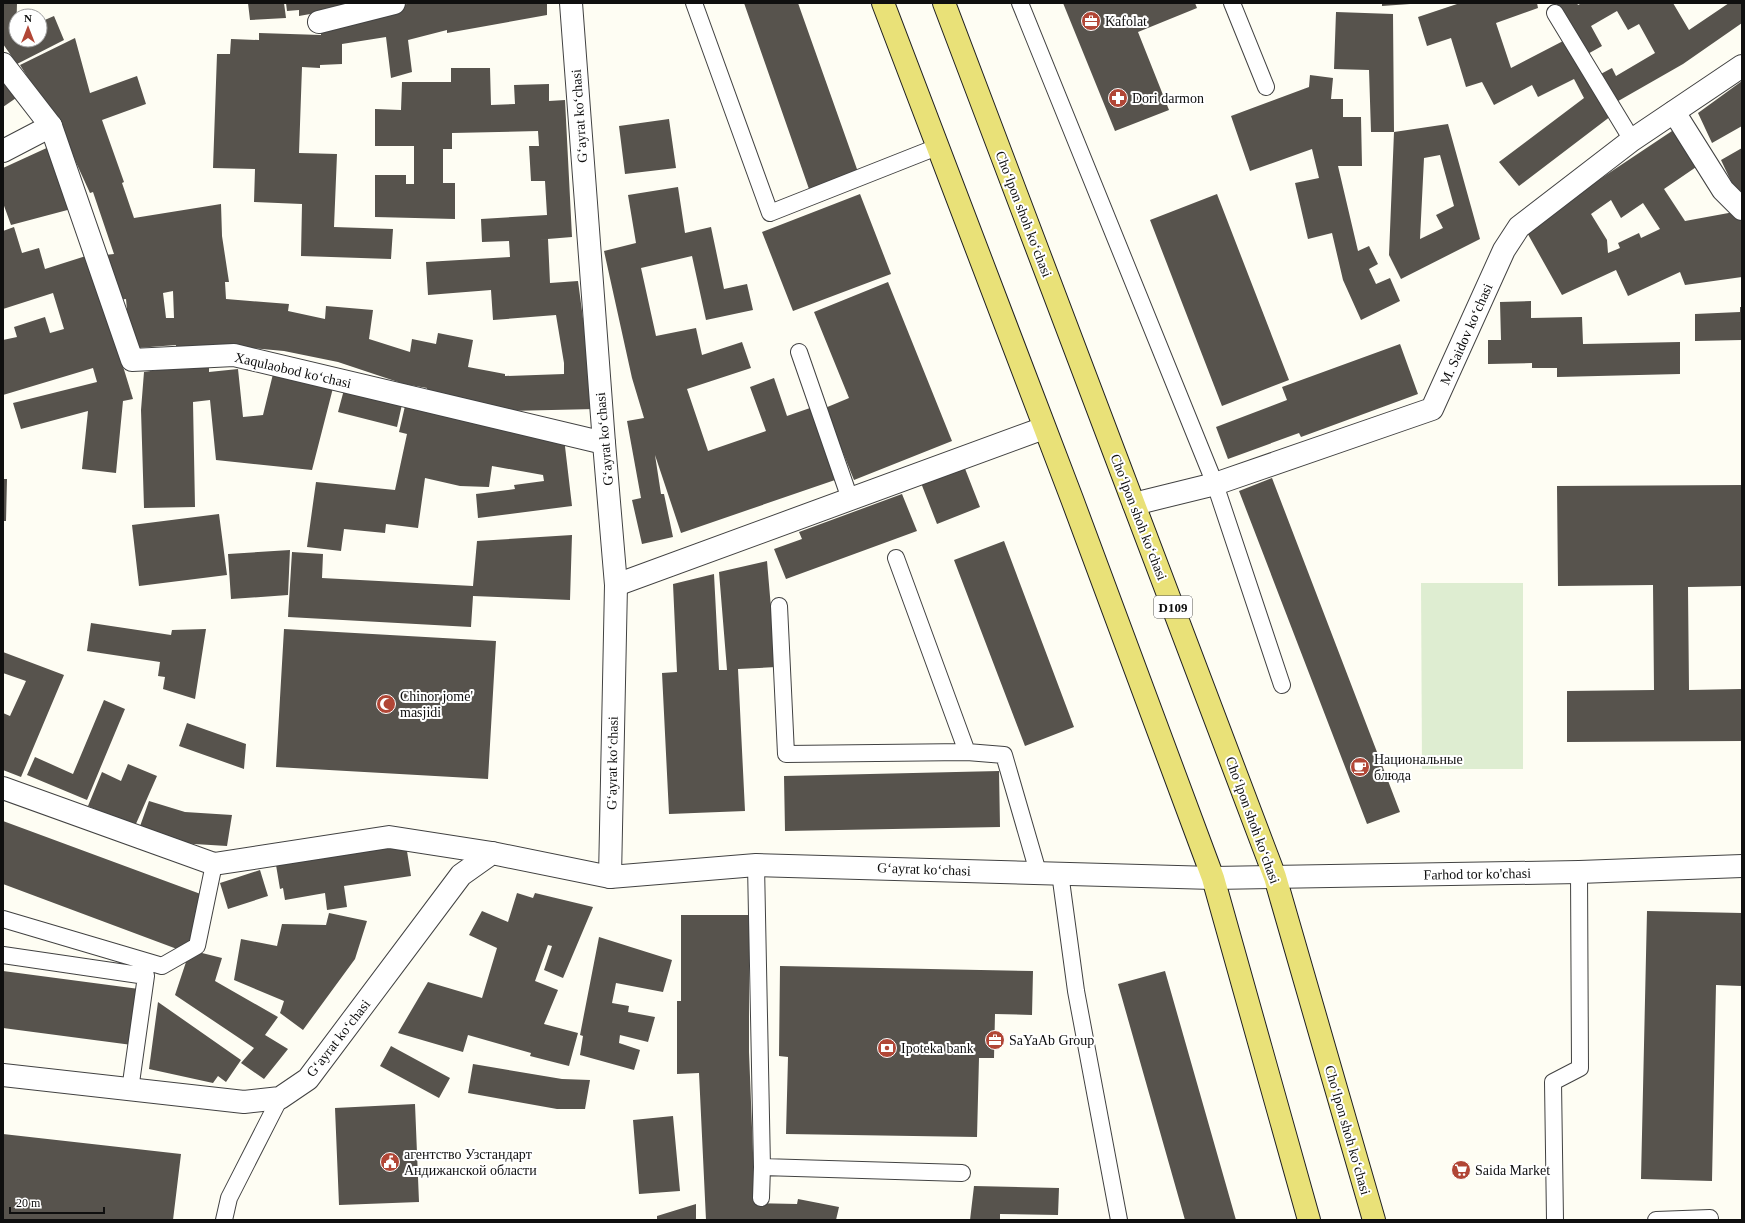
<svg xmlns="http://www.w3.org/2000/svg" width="1745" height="1223" font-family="Georgia,serif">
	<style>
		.pitch { fill: #deedd1 }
		.building { fill: #57534d; fill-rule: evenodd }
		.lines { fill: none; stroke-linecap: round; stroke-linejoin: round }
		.service-casing { stroke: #424242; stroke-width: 18 }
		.minor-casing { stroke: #424242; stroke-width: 24 }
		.primary-casing { stroke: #202020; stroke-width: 24 }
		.service { stroke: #fff; stroke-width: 16 }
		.minor { stroke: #fff; stroke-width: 22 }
		.primary { stroke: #e9e178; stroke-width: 22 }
		.labels { text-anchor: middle; stroke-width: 4; stroke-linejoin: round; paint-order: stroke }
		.shield { fill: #fff; stroke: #575757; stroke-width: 1 }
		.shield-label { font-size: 13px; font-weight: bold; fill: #0f0f0f }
		.poi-label { font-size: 14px; fill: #0f0f0f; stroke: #fff; text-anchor: start }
		.street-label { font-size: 14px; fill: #0f0f0f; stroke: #fff }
	</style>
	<rect width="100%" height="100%" fill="#fefdf3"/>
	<!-- pitch -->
	<path class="pitch" d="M1421 583H1523V769H1422Z"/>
	<!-- building -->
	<path class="building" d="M3 3H17L16 40H40V22L54 16 64 40 17 64 3 44Z
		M248 3H284L286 18 250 20Z
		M286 3H366V4L299 16V10L287 11Z
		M411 3H547V15L447 33V30L408 40 412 72 391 78 386 37 342 44V64L320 65V68L302 67 299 153 337 154 334 227 393 229 391 259 301 256 302 204 254 202 255 169 213 168 217 54H230L231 39 259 40V33L321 35V25Z
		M744 3H798L858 172 809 189Z
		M1063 3H1195L1197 8 1138 32 1169 110 1115 131Z
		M1382 3H1410V4L1382 6Z
		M1460 3H1537L1538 8 1496 23 1511 68 1565 40 1611 116 1519 186 1499 162 1584 98 1574 79 1538 97 1532 85 1494 105 1482 82 1466 87 1451 38 1427 46 1418 17Z
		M1556 3H1577L1578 5 1582 3H1673L1689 30 1729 3H1742V23L1683 64 1613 104 1597 76 1612 68 1616 76 1655 53 1639 24 1628 30 1617 11 1591 26 1602 46 1584 56Z
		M1336 12 1393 14 1394 132H1371L1369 70 1334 69Z
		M75 38 90 93 137 76 146 104 102 120 124 182 122 183 134 218 221 204 222 236 229 282H225L226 299 289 304 288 311 325 319 326 306 373 310 369 339 410 352 412 339 436 344 438 333 473 340 468 367 505 374V376L564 374V363L556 315 493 320 491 290 428 295 426 262 510 257 509 241 482 242 481 219 547 215 545 181H531L529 146H539L538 131 452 133V149H443V183H455V219L375 217V175H406V184H414V146H375V109L401 110 402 82H451V68H490L491 105 515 104 514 85 549 84V101L565 100 572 237 523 241 548 239 550 283 578 281 595 409 503 411 426 396 427 388 404 384 338 362 284 351 229 346 176 349V345L137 348 128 321 126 299 118 300 105 255 114 254 93 192 90 193 63 134 20 65ZM173 291 174 318H166L163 293Z
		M1310 75 1333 78 1331 99H1343V117H1361L1362 166H1338L1358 251 1369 246 1378 264 1369 269 1376 284 1390 278 1400 301 1361 320 1343 280 1332 233 1308 239 1295 183 1319 178 1312 149 1250 171 1231 116 1309 87Z
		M3 76 19 96 3 107Z
		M1742 81V126L1712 143 1698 113Z
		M669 119 676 168 625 174 619 126Z
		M1448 124 1480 239 1401 279 1389 255 1394 132ZM1440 155 1454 206 1436 215 1443 228 1420 239 1424 158Z
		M1678 127 1702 163 1664 189 1685 221 1734 212 1742 218V277L1685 285 1680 272 1628 296 1616 270 1562 295 1525 229ZM1611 200 1621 218 1643 203 1660 229 1641 238 1639 233 1618 243 1620 248 1608 253 1607 240 1591 214Z
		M51 146 75 208 11 225 3 203V168Z
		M1742 148V191L1737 194 1721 160Z
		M678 187 685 233 711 227 724 289 747 284 753 310 706 320 692 256 641 268 656 336 696 328 702 355 742 342 751 368 687 389 708 451 766 431 750 387 774 378 787 416 810 408 835 480 681 533 655 455 661 494H664L673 537 642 544 632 500 641 498 627 421 644 418 632 378 604 251 636 243 628 195Z
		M860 194 891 274 793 311 762 232Z
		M1217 194 1289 380 1222 406 1150 220Z
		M14 227 22 253 39 248 45 269 89 255 133 399 123 401 116 473 82 469 88 411 21 429 13 403 97 382 93 368 3 395V340L17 337 14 327 45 317 50 333 64 329 53 293 3 309V231Z
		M888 282 952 441 854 480 825 408 849 398 814 312Z
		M1531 301V318L1582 317 1583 344 1680 342V374L1557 377V368H1532V363L1488 364V340H1501L1500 302Z
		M1740 307H1742V340L1695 341V314L1740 312Z
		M1400 344 1418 394 1301 437 1299 433 1228 459 1216 427 1287 400 1282 387Z
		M209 362V372L238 369 243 417 263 415 273 374 333 388 312 470 216 460 210 400 193 402 195 507 144 508 141 410 144 372Z
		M345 386 403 400 397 427 338 412Z
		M405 406 542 434 543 440 564 438 572 506 478 518 476 494 515 489 514 485 544 481 543 475 492 466 489 487 460 486 425 478 418 528 386 524 385 533 344 529 341 551 307 547 316 482 395 490 407 434 399 432Z
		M964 466 980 507 937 524 921 483Z
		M1272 478 1400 812 1367 824 1239 491Z
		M3 479H7L6 521H3Z
		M1742 485V586L1688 587 1689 690 1742 689V741L1567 742V691L1654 690 1653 585 1558 586 1557 486Z
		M902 494 917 531 786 579 774 549 802 539 799 532Z
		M219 514 227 575 139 586 132 525Z
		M572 535 570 600 473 596 471 627 288 617 292 552 323 554 322 578 473 586 477 541Z
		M1004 541 1074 727 1025 746 954 560Z
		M290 550 288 595 231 599 228 554Z
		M767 561 776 667 738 669 745 811 669 814 662 673 677 672 673 584 714 574 719 670H727L719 572Z
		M91 623 171 635 172 630 206 629 195 699 163 689 165 677 158 676 160 662 87 651Z
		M284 629 496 641 488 779 276 767Z
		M3 652 64 675 21 777 3 770V713L10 716 26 681 3 673Z
		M104 700 125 709 87 800 27 775 35 757 73 774Z
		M187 723 246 744 244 769 179 746Z
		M128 764 157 776 135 826 88 806 102 772 121 781Z
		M999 771 1000 827 785 831 784 776Z
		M149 801 185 812 232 815 227 846 178 843 139 829Z
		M3 821 206 896 185 952 3 884Z
		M406 845 411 876 344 886 347 907 327 910 325 893 285 900 283 888 280 889 276 865Z
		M260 870 268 896 228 909 220 883Z
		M517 893 533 898 535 893 593 907 563 978 544 970 552 946 548 945 535 981 558 990 544 1024 578 1033 569 1066 530 1056 531 1053 468 1035 463 1052 398 1033 428 982 482 998 497 948 469 935 482 911 508 922Z
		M1647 911 1742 913V986L1716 985 1712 1181 1641 1179Z
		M329 913 367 921 355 959 303 1030 280 1013 284 1001 234 980 241 939 277 946 282 924 326 925Z
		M681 915H749V1052L755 1203 797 1204 798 1199 839 1207 836 1220H706L699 1073 677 1074V1001H681Z
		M599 937 672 960 663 992 616 983 612 1003 629 1006 628 1012 655 1017 648 1042 620 1035 619 1043 640 1050 634 1070 580 1055 583 1036 580 1035Z
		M190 950 222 958 215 981 278 1017 265 1035 288 1049 264 1079 241 1063 254 1048 175 995Z
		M780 966 1033 971 1032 1015 995 1014 994 1058H979L977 1137 786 1134 788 1057 779 1056Z
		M3 971 139 989 132 1045 3 1028Z
		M1165 971 1236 1220H1185L1118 984Z
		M158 1002 241 1060 226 1082 218 1076 213 1083 149 1069Z
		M391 1046 450 1078 439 1098 380 1066Z
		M473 1064 562 1079 590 1080 585 1109H557L468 1093Z
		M415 1104 419 1202 339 1205 335 1108Z
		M673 1116 680 1191 639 1194 633 1120Z
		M3 1134 181 1154 173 1220H3Z
		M974 1186 1059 1188 1058 1215 1000 1214V1220H970Z
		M696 1204V1220H657V1216Z"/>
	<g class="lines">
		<defs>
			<path id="service" d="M694 3 770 213 937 147
				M1020 3 1215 484 1282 685
				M1232 3 1266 87
				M1555 13 1632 140
				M799 352 850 499
				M896 558 967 752 1004 755 1038 872
				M779 606 786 754 967 752
				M756 865 762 1167 761 1198
				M1060 873 1076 991 1119 1220
				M3 919 162 966 197 946 214 864
				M3 955 146 976
				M130 1090 146 976 144 966
				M762 1167 962 1173
				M224 1220 229 1198 280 1098
				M1555 1220 1553 1082 1580 1068 1579 872
				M1656 1220 1710 1218"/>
			<g id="minor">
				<path d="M571 3 604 443 616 585 610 877"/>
				<path d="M319 22 394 3"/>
				<path d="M3 64 51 126 132 360 234 355 604 443"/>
				<path d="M1674 112 1723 190 1742 209"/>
				<path d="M3 151 51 126"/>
				<path d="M1134 504 1215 484 1432 409 1504 250 1519 227 1632 140 1742 66"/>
				<path d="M616 585 1044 428"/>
				<path d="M3 788 214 864 389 837 492 853"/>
				<path id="s1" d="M3 1075 244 1102 280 1098 308 1079 461 875 492 853 610 877 756 865 1213 878 1579 872 1742 866"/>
			</g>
			<path id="primary" d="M883 3 1072 499 1213 878 1309 1220
				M944 3 1275 877 1374 1220"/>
		</defs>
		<!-- service casing -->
		<use href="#service" class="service-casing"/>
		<!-- minor casing -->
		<use href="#minor" class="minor-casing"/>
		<!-- primary casing -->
		<use href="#primary" class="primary-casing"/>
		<!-- service -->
		<use href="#service" class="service"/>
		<!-- minor -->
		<use href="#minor" class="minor"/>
		<!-- primary -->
		<use href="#primary" class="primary"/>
	</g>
	<!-- icons -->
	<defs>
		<symbol id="office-disc" viewBox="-11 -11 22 22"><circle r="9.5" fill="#b14636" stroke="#fff"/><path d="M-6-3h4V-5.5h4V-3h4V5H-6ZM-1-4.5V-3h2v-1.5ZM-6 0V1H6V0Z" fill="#fff"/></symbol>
		<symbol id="pharmacy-disc" viewBox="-11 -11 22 22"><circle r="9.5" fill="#b14636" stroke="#fff"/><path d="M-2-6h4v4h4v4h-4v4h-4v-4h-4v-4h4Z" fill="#fff"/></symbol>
		<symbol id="mosque-disc" viewBox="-11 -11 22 22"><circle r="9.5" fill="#b14636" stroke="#fff"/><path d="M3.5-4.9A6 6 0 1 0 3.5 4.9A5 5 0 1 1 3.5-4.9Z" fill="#fff"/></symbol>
		<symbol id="cafe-disc" viewBox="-11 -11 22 22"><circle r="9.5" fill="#b14636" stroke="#fff"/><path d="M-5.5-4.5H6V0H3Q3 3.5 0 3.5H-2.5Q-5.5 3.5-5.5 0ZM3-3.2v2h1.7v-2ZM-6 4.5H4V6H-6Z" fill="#fff"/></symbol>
		<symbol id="bank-disc" viewBox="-11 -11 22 22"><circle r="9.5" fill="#b14636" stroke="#fff"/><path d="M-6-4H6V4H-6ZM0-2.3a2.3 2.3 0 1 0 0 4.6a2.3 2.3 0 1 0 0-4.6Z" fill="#fff"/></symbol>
		<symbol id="civic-disc" viewBox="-11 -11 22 22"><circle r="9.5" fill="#b14636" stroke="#fff"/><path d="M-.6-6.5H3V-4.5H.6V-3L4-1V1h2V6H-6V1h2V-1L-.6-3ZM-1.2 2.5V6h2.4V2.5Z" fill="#fff"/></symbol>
		<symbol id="supermarket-disc" viewBox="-11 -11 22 22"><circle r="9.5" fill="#b14636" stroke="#fff"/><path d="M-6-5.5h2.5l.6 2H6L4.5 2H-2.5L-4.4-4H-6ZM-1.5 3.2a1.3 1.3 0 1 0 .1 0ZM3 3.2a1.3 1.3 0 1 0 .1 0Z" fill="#fff"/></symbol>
	</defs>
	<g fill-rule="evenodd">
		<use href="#office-disc" x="1080" y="10" width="22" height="22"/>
		<use href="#pharmacy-disc" x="1107" y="87" width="22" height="22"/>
		<use href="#mosque-disc" x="375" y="693" width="22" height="22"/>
		<use href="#cafe-disc" x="1349" y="756" width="22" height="22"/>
		<use href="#office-disc" x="984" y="1029" width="22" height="22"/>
		<use href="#bank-disc" x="876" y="1037" width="22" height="22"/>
		<use href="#civic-disc" x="379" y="1151" width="22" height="22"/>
		<use href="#supermarket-disc" x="1450" y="1159" width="22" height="22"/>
	</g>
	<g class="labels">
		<!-- shield labels -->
		<rect class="shield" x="1154" y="596" width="38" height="22" rx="3"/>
		<g class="shield-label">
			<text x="1173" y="612">D109</text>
		</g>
		<!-- poi labels -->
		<g class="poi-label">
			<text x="1105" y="26">Kafolat</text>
			<text x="1132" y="103">Dori darmon</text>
			<text x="400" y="701">Chinor jome'<tspan x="400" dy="16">masjidi</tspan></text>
			<text x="1374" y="764">Национальные<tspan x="1374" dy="16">блюда</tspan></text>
			<text x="1009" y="1045">SaYaAb Group</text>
			<text x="901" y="1053">Ipoteka bank</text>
			<text x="404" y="1159">агентство Узстандарт<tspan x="404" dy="16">Андижанской области</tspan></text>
			<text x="1475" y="1175">Saida Market</text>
		</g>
		<!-- street labels -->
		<g class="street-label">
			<text transform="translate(579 116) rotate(-94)" y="5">Gʻayrat koʻchasi</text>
			<text transform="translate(1024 214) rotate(69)" y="5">Choʻlpon shoh koʻchasi</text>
			<text transform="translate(1466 334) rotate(-66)" y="5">M. Saidov koʻchasi</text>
			<text transform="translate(293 370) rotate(13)" y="5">Xaqulaobod koʻchasi</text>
			<text transform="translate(604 439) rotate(-95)" y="5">Gʻayrat koʻchasi</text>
			<text transform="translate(1139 517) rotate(69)" y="5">Choʻlpon shoh koʻchasi</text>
			<text transform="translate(612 763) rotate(-89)" y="5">Gʻayrat koʻchasi</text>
			<text transform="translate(1253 820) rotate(70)" y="5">Choʻlpon shoh koʻchasi</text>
			<text transform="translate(924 869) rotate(2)" y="5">Gʻayrat koʻchasi</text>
			<text dy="5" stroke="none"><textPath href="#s1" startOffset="1594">Farhod tor ko'chasi</textPath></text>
			<text transform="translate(338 1038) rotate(-52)" y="5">Gʻayrat koʻchasi</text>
			<text transform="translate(1348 1130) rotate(74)" y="5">Choʻlpon shoh koʻchasi</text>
		</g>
	</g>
	<!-- border -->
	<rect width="1745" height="1223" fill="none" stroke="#0f0f0f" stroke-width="8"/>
	<!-- north arrow -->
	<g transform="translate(28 28)"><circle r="19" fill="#ffffff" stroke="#9f9f9f"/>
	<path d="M0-3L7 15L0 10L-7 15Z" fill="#b14636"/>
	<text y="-6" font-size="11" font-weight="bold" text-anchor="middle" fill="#0f0f0f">N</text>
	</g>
	<!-- scale -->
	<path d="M10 1207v6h94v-6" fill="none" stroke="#0f0f0f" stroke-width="2"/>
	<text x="16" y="1207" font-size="12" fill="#0f0f0f" stroke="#ffffff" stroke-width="3" paint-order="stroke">20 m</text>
</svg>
